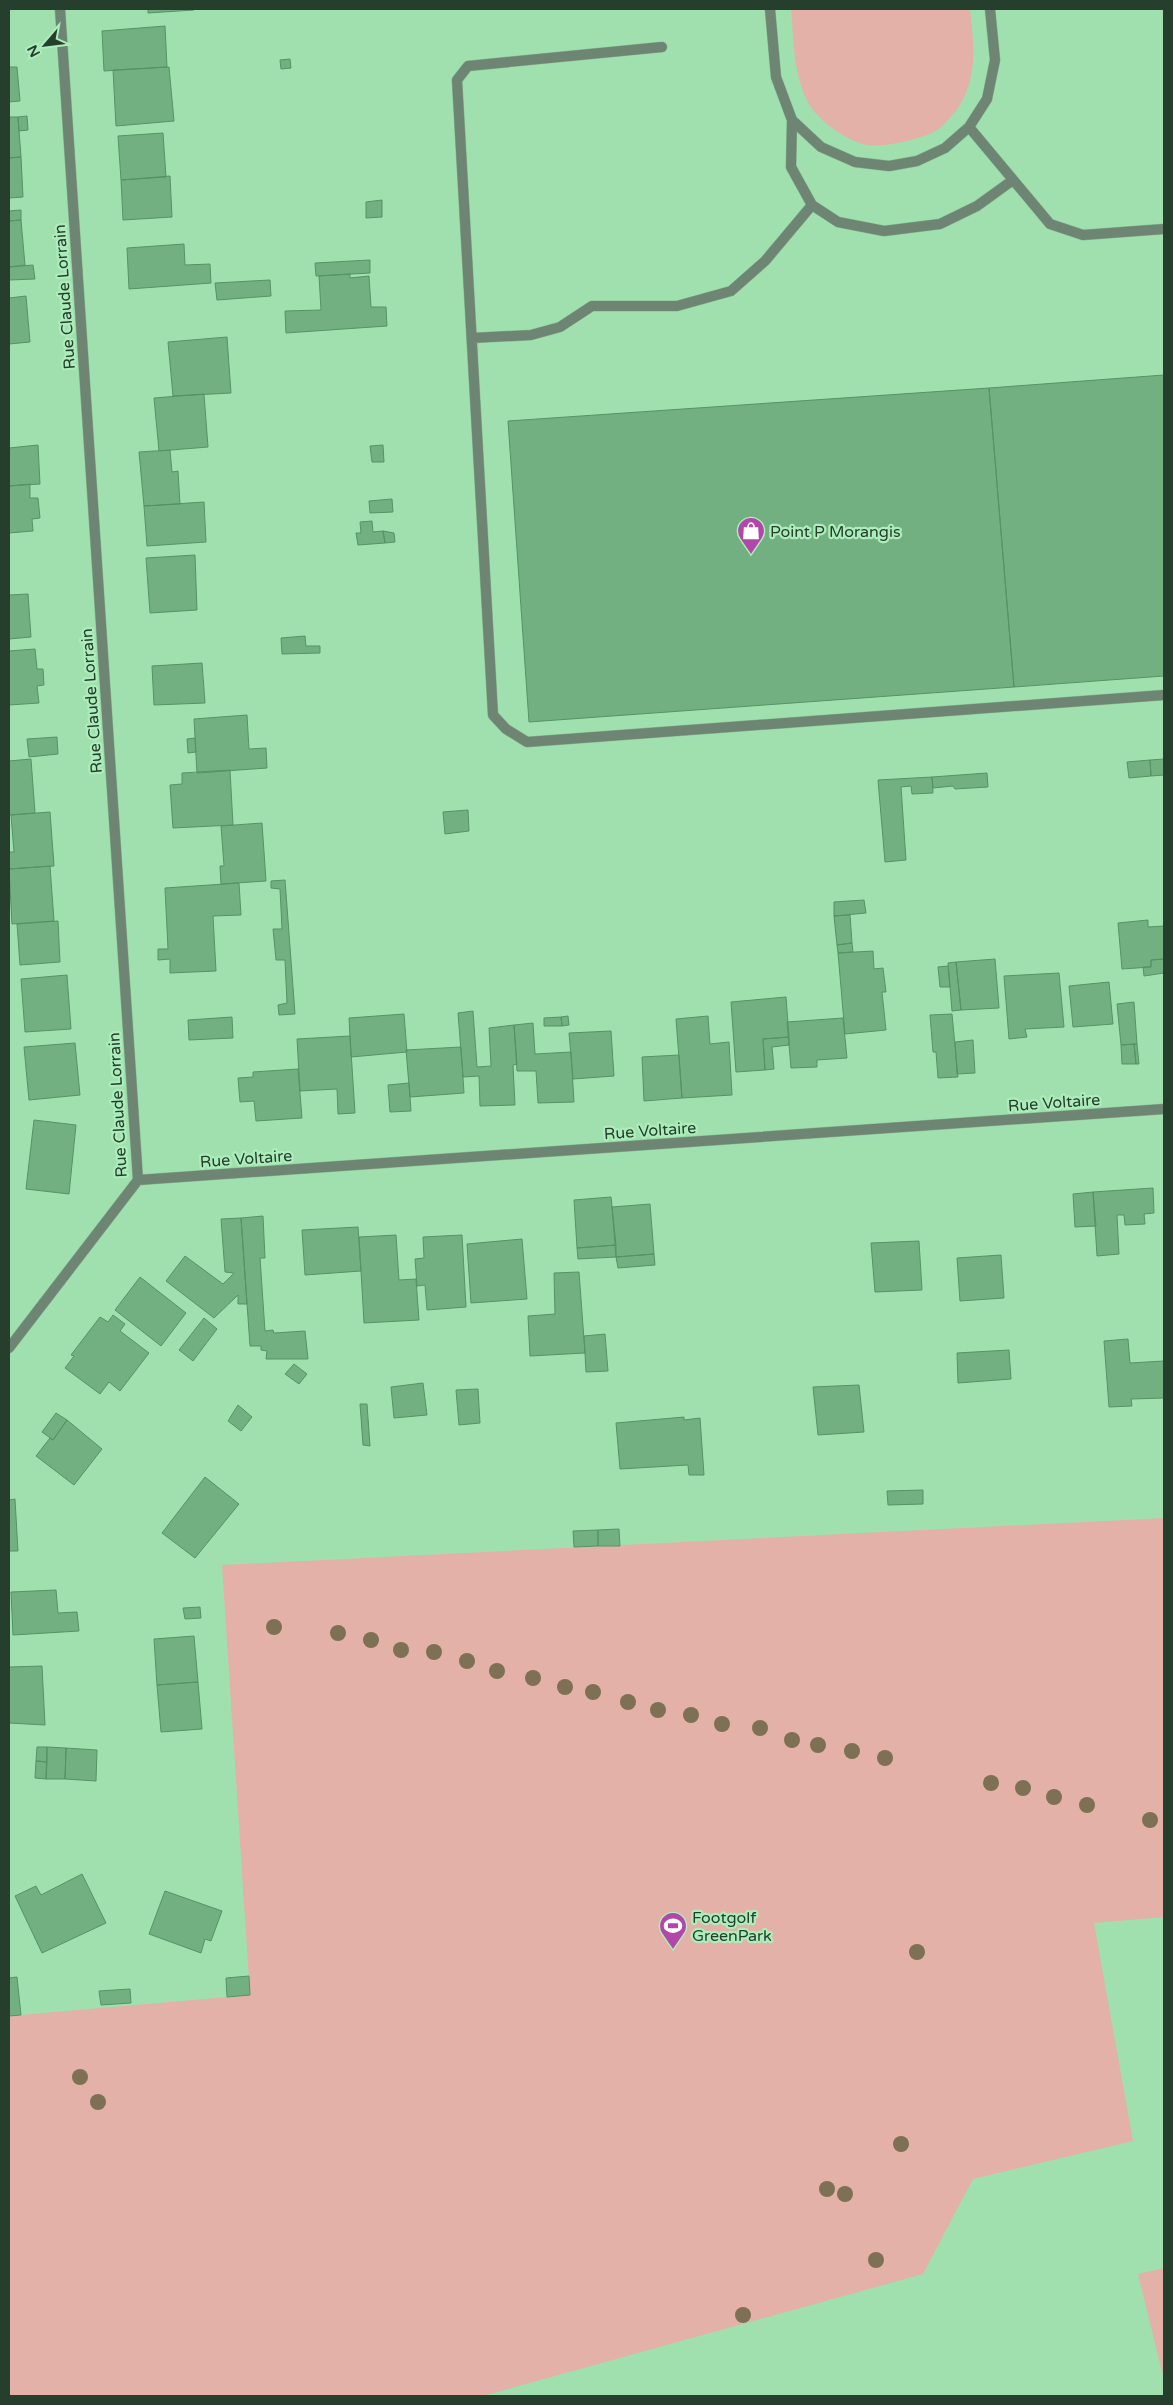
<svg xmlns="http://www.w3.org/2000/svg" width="1173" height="2405" font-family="'Varela Round',sans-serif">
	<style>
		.green { fill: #e3b1a7 }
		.building { fill: #72b081; stroke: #559365 }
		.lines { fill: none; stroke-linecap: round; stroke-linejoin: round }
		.service-casing { stroke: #85bd91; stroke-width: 11 }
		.minor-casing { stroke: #85bd91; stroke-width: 11 }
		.service { stroke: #6f8573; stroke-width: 10 }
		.minor { stroke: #6f8573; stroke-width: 10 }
		.tree { fill: #7d7054 }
		.labels { text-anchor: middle; stroke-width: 4.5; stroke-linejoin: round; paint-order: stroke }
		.street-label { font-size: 16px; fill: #253f2c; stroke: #acedbb }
		.poi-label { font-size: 16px; fill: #253f2c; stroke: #acedbb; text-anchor: start }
	</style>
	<rect width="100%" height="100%" fill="#a0e0ae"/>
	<!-- green -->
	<path class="green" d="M791 9H970C974 43 978 78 958 108 953 114 944 126 937 130 923 139 883 148 867 145 849 142 818 121 809 104 793 75 794 42 791 9Z
		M1164 1518V1917L1094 1923 1133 2141 973 2179 923 2274 483 2396H9V2016L250 1995 222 1565Z
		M1164 2268V2380L1138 2274Z"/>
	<!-- building -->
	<path class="building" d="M148 9H194V10L148 13Z
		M165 26 167 67 104 71 102 31Z
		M290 59 291 68 281 69 280 60Z
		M9 67H17L20 101 9 102Z
		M169 67 174 121 116 126 113 70Z
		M27 116 28 130 19 131 18 117Z
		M9 117H18L21 157 9 158Z
		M163 133 166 177 121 180 118 136Z
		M21 157 23 197 9 198V158Z
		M170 176 172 217 123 220 121 180Z
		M382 200V217L366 218V202Z
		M21 210V220L9 221V211Z
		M21 220 25 265 9 267V221Z
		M184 244 185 265 210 264 211 283 129 289 127 248Z
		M370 260V273L316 276 315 263Z
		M33 265 35 279 9 280V267Z
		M350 274V278L369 276 371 307H386L387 326 286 333 285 311 321 310 319 276Z
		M270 280 271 296 217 300 215 283Z
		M26 296 30 342 9 344V298Z
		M227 337 231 393 173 396 168 342Z
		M1164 375V676L1014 687 989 388Z
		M989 388 1014 687 529 722 508 421Z
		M204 394 208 447 159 451 154 398Z
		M38 445 40 484 9 486V448Z
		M383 445 384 462H372L370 446Z
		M170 450 172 472 178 471 180 504 144 506 139 452Z
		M30 484V498H38L40 518 32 519 33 531 9 533V486Z
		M392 499 393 512 370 513 369 501Z
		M204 502 206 542 147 546 144 506Z
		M372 521 373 532 383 531 385 543 358 545 356 533H361L360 522Z
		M383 531 394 533 395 542 385 543Z
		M195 555 197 610 150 613 146 558Z
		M28 594 31 637 9 639V595Z
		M305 636 306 646H320V653L282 654 281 638Z
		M35 649 37 669H43L44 685 37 686 39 703 9 705V651Z
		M202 663 205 703 154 705 152 666Z
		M247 715 249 749 266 748 267 768 197 773 194 719Z
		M57 737 58 754 29 757 27 739Z
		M195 738 196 752 188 753 187 739Z
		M31 759 35 813 9 815V761Z
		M1164 759V775L1151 776 1150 760Z
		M1150 760 1151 776 1129 778 1127 762Z
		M230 770 233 825 173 828 170 785 182 784V773Z
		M987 773 988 787 955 789 953 786 933 788 932 777Z
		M932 777 933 793 912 794 911 786 901 787 906 860 885 862 878 780Z
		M468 810 469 831 445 834 443 812Z
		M50 812 54 866 9 869V852H14L11 815Z
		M262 823 266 881 221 884 220 866H224L221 826Z
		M50 866 54 921 12 924 9 869Z
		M285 880 295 1014 279 1015 278 1005 287 1003 285 960H276L273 929H282L280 889 271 888V881Z
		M239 883 241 915 213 916 216 971 170 973V959L158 960V949H168L165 888Z
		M864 900 866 913 834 916V902Z
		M850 915 852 943 837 945 834 916Z
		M1148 920V927L1164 926V959L1151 960V967L1122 969 1118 923Z
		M58 921 60 962 20 965 17 924Z
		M852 943 853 952 838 953 837 945Z
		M873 951 874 969 883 968 886 992H882L886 1030 845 1034 838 953Z
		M995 959 999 1008 961 1010 956 962Z
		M1164 959V973L1144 976 1143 967H1151V960Z
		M956 962 961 1010 952 1011 948 963Z
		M948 966 950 987H940L938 967Z
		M1059 973 1064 1027 1025 1029 1027 1037 1009 1039 1004 976Z
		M67 975 71 1029 25 1032 21 979Z
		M1109 982 1113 1024 1073 1027 1069 986Z
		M786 997 789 1037 763 1039 765 1070 736 1072 731 1002Z
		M1134 1002 1137 1044 1121 1045 1117 1004Z
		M473 1011 477 1067 491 1066 489 1028 514 1025 517 1064 513 1065 515 1105 480 1106 479 1076 463 1077 458 1013Z
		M404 1014 407 1052 351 1057 349 1018Z
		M952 1014 958 1077 938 1078 936 1052H933L930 1015Z
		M568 1016 569 1025 562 1026 561 1017Z
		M708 1016 710 1044 729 1042 732 1095 682 1098 676 1019Z
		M232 1017 233 1038 189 1040 188 1020Z
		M561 1017 562 1026H544V1018Z
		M843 1018 847 1058 817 1060V1067L791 1068 787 1022Z
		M533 1023 535 1054 571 1052 574 1102 538 1103 536 1071H517L514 1025Z
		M611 1031 614 1076 573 1079 569 1033Z
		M350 1036 355 1113 338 1114 337 1089 300 1091 297 1039Z
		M789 1037V1045L772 1047 774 1069 765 1070 763 1039Z
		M973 1040 975 1073 957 1074 955 1042Z
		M75 1043 80 1095 29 1100 24 1047Z
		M1134 1044 1136 1064H1122L1121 1045Z
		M1134 1044H1137L1139 1064H1136Z
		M461 1047 464 1093 410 1097 406 1050Z
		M679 1055 682 1098 644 1101 642 1057Z
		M298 1069 302 1118 256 1121 254 1101 240 1102 238 1078 253 1077V1072Z
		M409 1083 411 1111 390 1112 388 1085Z
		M34 1120 76 1125 69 1194 26 1189Z
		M1153 1188 1154 1213 1144 1214 1145 1224 1125 1225 1124 1215H1117L1119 1254 1097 1256 1093 1192Z
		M1093 1192 1096 1226 1075 1227 1073 1194Z
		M611 1197 616 1245 577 1248 574 1200Z
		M650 1204 654 1254 616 1257 612 1207Z
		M263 1216 265 1258H260L265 1331 273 1330 274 1333 305 1331 308 1359H266L267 1351 261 1350V1346H250L241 1218Z
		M241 1218 247 1304H238V1295L214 1318 166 1281 185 1256 223 1284 234 1273 225 1272 221 1219Z
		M358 1227 361 1271 305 1275 302 1230Z
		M396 1235 399 1280 416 1279 419 1320 364 1323 359 1237Z
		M462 1235 466 1307 427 1310 425 1285 417 1286 415 1259 424 1258 423 1237Z
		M522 1239 527 1299 471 1303 467 1244Z
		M919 1241 922 1290 875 1292 871 1243Z
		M616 1245V1257L578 1259 577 1248Z
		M654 1254 655 1265 618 1268 616 1257Z
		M1001 1255 1004 1298 960 1301 957 1258Z
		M579 1272 585 1353 530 1356 528 1316 555 1314 554 1273Z
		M140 1277 186 1313 161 1346 115 1310Z
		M113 1315 125 1324 120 1331 149 1353 120 1391 109 1382 100 1394 65 1368 74 1356 71 1355 100 1317 108 1322Z
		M204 1318 217 1329 193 1361 179 1350Z
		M605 1334 608 1371 586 1372 584 1336Z
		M1128 1339 1130 1363 1164 1361V1398L1131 1399 1132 1406 1109 1407 1104 1341Z
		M1009 1350 1011 1379 958 1383 957 1353Z
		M294 1364 307 1374 299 1384 285 1374Z
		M423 1383 427 1415 394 1418 391 1387Z
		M859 1385 864 1432 818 1435 813 1387Z
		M478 1389 480 1423 459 1425 456 1390Z
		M360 1404H367L370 1446 363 1445Z
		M238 1405 252 1417 241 1431 228 1421Z
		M56 1413 67 1420 53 1440 42 1432Z
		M684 1417V1420L700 1418 704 1475H689L688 1465 620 1469 616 1423Z
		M67 1420 102 1449 74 1485 36 1456 50 1438 53 1440Z
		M205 1477 239 1504 195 1558 162 1533Z
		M923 1490V1504L888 1505 887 1491Z
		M15 1499 18 1551H9V1500Z
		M619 1529 620 1546H598V1530Z
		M598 1530V1546L574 1547 573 1531Z
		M56 1590 58 1613 77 1612 79 1631 13 1635 11 1592Z
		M200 1607 201 1618 185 1619 183 1608Z
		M194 1636 198 1682 157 1685 154 1639Z
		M42 1666 45 1725 9 1723V1667Z
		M198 1682 202 1729 161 1732 157 1685Z
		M37 1747H47V1762L36 1761Z
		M47 1747 66 1748 65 1779H46Z
		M66 1748 97 1750 96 1781 65 1779Z
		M36 1761 47 1762 46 1779 35 1778Z
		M82 1874 106 1923 42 1953 15 1896 36 1886 41 1895Z
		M165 1891 222 1911 211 1941 205 1939 201 1953 149 1934Z
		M249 1976 250 1995 227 1997 226 1978Z
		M17 1977 21 2015 9 2016V1978Z
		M130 1989 131 2003 101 2005 99 1991Z"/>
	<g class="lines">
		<defs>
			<path id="service" d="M770 9 776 77 792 120 821 147 855 162 889 166 917 161 945 148 969 127 987 99 995 60 990 9
				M662 47 468 66 457 80 493 715 506 729 527 742 1164 695
				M792 120 791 167 812 205 838 222 884 231 940 224 977 206 1013 180
				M969 127 1050 224 1083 235 1164 229
				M472 338 531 335 560 327 592 306H677L731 291 765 261 812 205"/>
			<path id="minor" d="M138 1180 1164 1109
				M9 1348 138 1180 60 9"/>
		</defs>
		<!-- service casing -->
		<use href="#service" class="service-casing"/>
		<!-- minor casing -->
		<use href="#minor" class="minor-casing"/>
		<!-- service -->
		<use href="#service" class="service"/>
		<!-- minor -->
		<use href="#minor" class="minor"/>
	</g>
	<!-- trees -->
	<g class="tree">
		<circle cx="274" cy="1627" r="8"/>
		<circle cx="338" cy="1633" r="8"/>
		<circle cx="371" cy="1640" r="8"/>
		<circle cx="401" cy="1650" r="8"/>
		<circle cx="434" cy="1652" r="8"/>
		<circle cx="467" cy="1661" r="8"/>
		<circle cx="497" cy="1671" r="8"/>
		<circle cx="533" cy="1678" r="8"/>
		<circle cx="565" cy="1687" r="8"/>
		<circle cx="593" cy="1692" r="8"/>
		<circle cx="628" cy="1702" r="8"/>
		<circle cx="658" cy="1710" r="8"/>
		<circle cx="691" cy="1715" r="8"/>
		<circle cx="722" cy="1724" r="8"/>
		<circle cx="760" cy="1728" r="8"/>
		<circle cx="792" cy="1740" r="8"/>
		<circle cx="818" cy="1745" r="8"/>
		<circle cx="852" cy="1751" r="8"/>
		<circle cx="885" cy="1758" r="8"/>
		<circle cx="991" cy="1783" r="8"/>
		<circle cx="1023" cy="1788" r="8"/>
		<circle cx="1054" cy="1797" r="8"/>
		<circle cx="1087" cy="1805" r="8"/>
		<circle cx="1150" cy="1820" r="8"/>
		<circle cx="917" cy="1952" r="8"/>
		<circle cx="80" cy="2077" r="8"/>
		<circle cx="98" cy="2102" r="8"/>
		<circle cx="901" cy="2144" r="8"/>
		<circle cx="827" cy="2189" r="8"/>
		<circle cx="845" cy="2194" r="8"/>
		<circle cx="876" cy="2260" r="8"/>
		<circle cx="743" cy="2315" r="8"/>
	</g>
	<!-- icons -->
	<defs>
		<symbol id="shop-pin" viewBox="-11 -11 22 30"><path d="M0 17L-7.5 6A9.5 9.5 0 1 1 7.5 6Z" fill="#b247a9" stroke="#acedbb"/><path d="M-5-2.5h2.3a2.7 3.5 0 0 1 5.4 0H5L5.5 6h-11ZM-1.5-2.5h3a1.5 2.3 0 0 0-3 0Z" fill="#fff"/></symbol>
		<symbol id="stadium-pin" viewBox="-11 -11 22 30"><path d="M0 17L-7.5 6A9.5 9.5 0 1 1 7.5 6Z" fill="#b247a9" stroke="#acedbb"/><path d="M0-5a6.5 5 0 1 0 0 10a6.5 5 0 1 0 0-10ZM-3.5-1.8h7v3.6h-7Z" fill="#fff"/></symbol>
	</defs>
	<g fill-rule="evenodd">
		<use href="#shop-pin" x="735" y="515" width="32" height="43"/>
		<use href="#stadium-pin" x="657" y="1910" width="32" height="43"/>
	</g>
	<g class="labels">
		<!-- street labels -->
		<g class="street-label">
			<text transform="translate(64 297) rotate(-94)" y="6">Rue Claude Lorrain</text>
			<text transform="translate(91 701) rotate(-94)" y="6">Rue Claude Lorrain</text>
			<text transform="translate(1054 1102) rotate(-4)" y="6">Rue Voltaire</text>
			<text transform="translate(117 1105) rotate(-93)" y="6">Rue Claude Lorrain</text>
			<text transform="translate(650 1130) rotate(-4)" y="6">Rue Voltaire</text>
			<text transform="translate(246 1158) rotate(-4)" y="6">Rue Voltaire</text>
		</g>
		<!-- poi labels -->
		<g class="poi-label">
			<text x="770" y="537">Point P Morangis</text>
			<text x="692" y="1923">Footgolf<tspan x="692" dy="18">GreenPark</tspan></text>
		</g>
	</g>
	<!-- border -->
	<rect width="1173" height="2405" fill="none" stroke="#253f2c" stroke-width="20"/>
	<!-- north arrow -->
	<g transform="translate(45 45) rotate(242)" stroke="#acedbb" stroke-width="4" paint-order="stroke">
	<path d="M0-4L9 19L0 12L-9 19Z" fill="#253f2c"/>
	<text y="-8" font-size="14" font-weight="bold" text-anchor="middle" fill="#253f2c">N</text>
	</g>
</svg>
